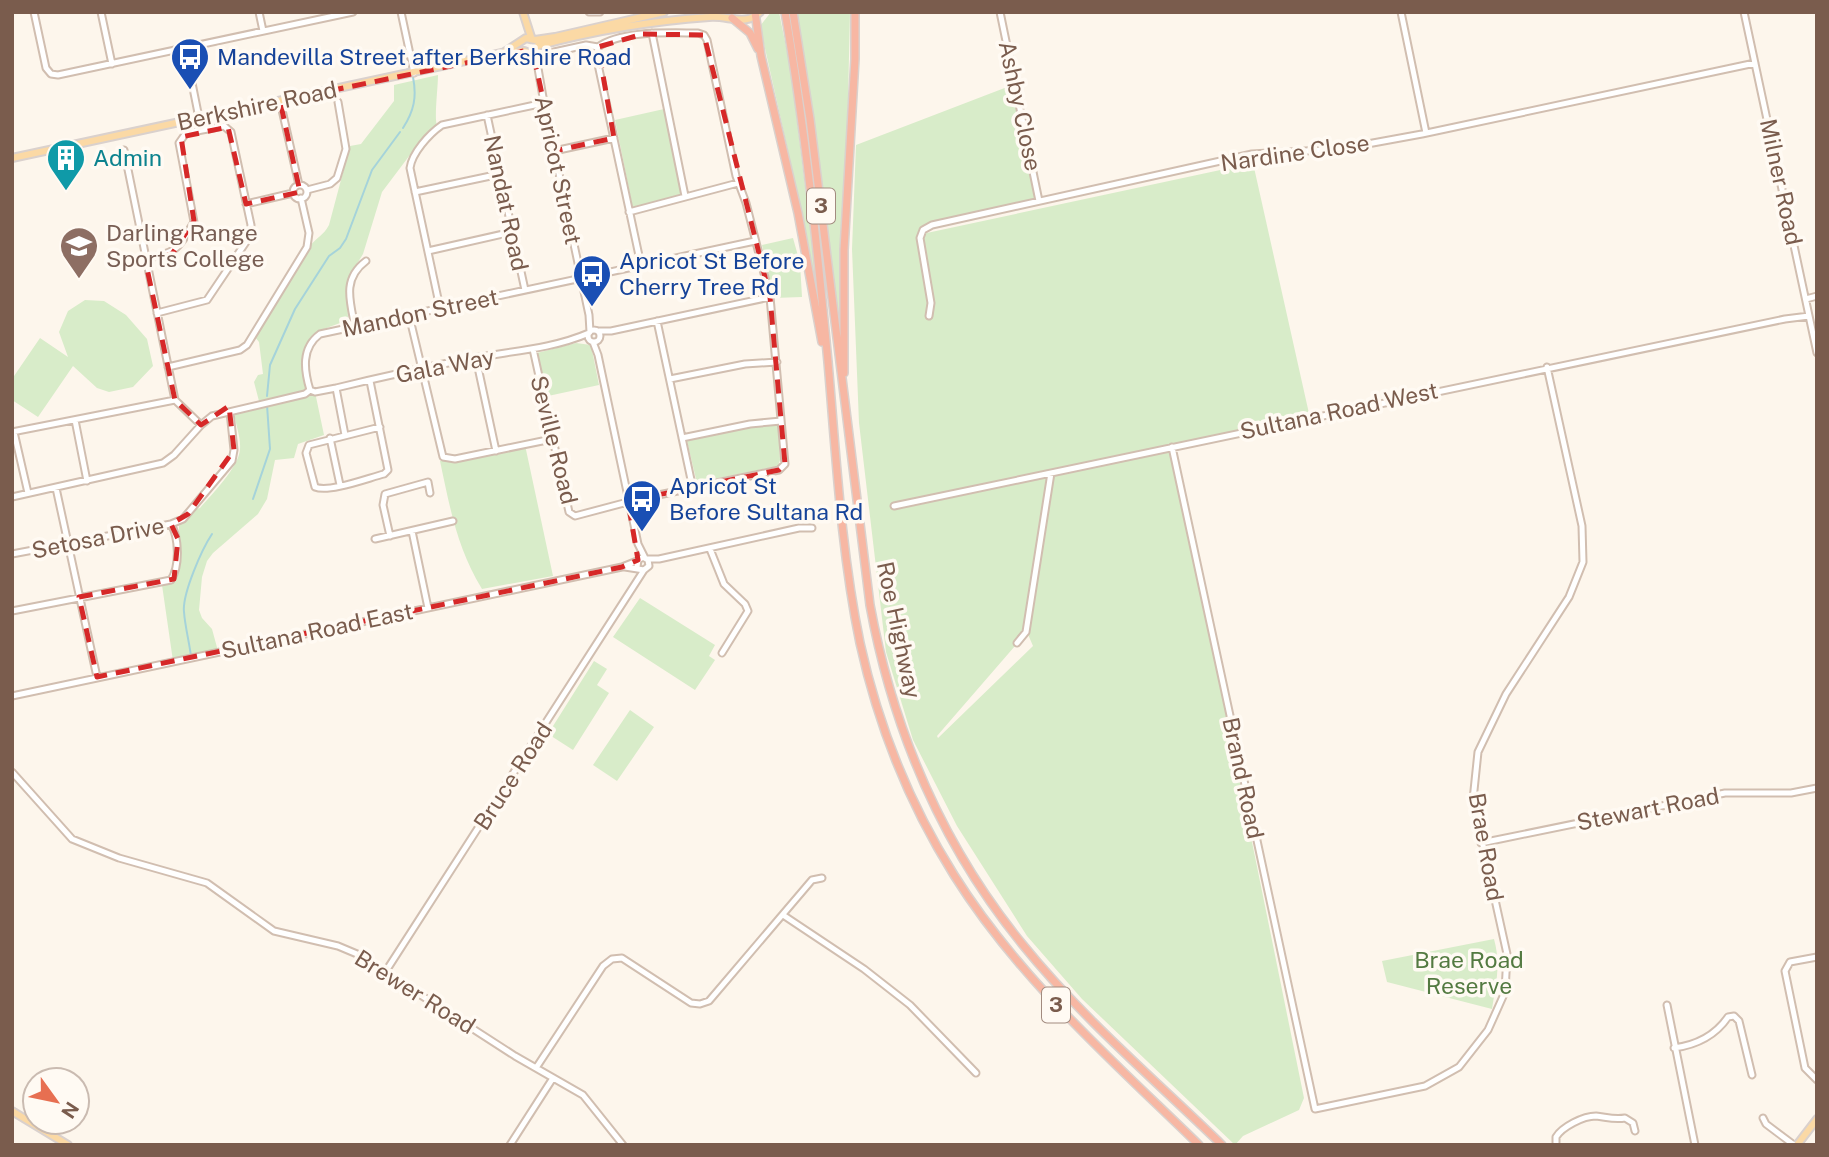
<svg xmlns="http://www.w3.org/2000/svg" width="1829" height="1157" font-family="'Public Sans',sans-serif">
	<style>
		.green { fill: #d8ecc9; fill-rule: evenodd }
		.lines { fill: none; stroke-linecap: round; stroke-linejoin: round }
		.stream { stroke: #a5d3da; stroke-width: 2 }
		.minor-casing { stroke: #d1beb0; stroke-width: 9 }
		.major-casing { stroke: #dad1cd; stroke-width: 10 }
		.highway-casing { stroke: #dad1cd; stroke-width: 10 }
		.minor { stroke: #fff; stroke-width: 5 }
		.major { stroke: #fbd9a5; stroke-width: 6 }
		.highway { stroke: #f7b7a3; stroke-width: 7 }
		.marked { fill: none; stroke: #d62828; stroke-width: 5; stroke-dasharray: 14 9; stroke-linejoin: round }
		.labels { text-anchor: middle; stroke-width: 7; stroke-linejoin: round; paint-order: stroke }
		.shield { fill: #fffaf3; stroke: #a28b7f; stroke-width: 2 }
		.shield-label { font-size: 21px; font-weight: bold; fill: #7a5c4d }
		.transit-label { font-size: 23px; fill: #164399; stroke: #fffaf3; text-anchor: start }
		.street-label { font-size: 23px; fill: #7a5c4d; stroke: #fffaf3 }
		.culture-label { font-size: 23px; fill: #0d838f; stroke: #fffaf3; text-anchor: start }
		.education-label { font-size: 23px; fill: #785e54; stroke: #fffaf3; text-anchor: start }
		.park-label { font-size: 23px; fill: #537a41; stroke: #fffaf3 }
	</style>
	<rect width="100%" height="100%" fill="#fdf6ec"/>
	<!-- green -->
	<path class="green" d="M771 12H779L791 71 825 350 788 151 760 26Z
		M797 12H850L842 366C831 247 817 130 797 12Z
		M438 75C438 88 434 117 437 126L428 131 382 192 363 254 347 280 348 320 316 332 306 353 310 390 315 392 324 435 298 444 294 458 275 460 267 499 258 514 213 553 207 561 202 577 199 610 202 618 212 629 218 651 173 661 162 585 175 582 177 579 179 526 196 509 200 508C212 494 239 467 240 449 241 436 235 424 234 411L260 405 254 382 258 375 263 374 259 342 255 337 310 246C317 237 323 236 329 225L350 146 361 144 394 101V85Z
		M1015 84 1039 201 932 225 922 234 1253 163 1310 418 1172 448 1304 1098 1299 1110 1243 1136 1235 1145 1082 999 1027 936 957 826 913 740 886 652 859 423 852 249 856 145ZM1027 632 1033 646 938 738 937 736Z
		M664 109 681 195 633 209 615 120Z
		M793 238 800 263 802 297 774 298 762 245Z
		M85 300 104 301 126 315 147 339 153 366 133 387 109 392 97 388 73 366 38 417 12 400V379L40 338 68 357 59 332 68 311Z
		M576 343 591 345 599 385 548 396 537 353Z
		M778 425 780 460 778 466 699 482 696 479 687 441 750 427Z
		M525 445 553 576 482 589C457 548 450 508 440 461Z
		M640 598 715 645 709 656 715 660 695 690 613 637Z
		M594 661 607 669 597 685 609 693 573 750 548 734Z
		M630 710 654 727 617 781 593 765Z
		M1494 939C1501 964 1496 984 1492 1009L1387 982 1382 961Z"/>
	<g class="lines">
		<!-- stream -->
		<path class="stream" d="M403 128C414 111 417 97 413 77
			M267 396 270 365 295 309 329 256 340 248 346 239 372 170 400 132
			M253 499 270 449 267 405
			M191 656C189 641 185 626 184 612 182 594 202 549 212 534"/>
		<defs>
			<path id="minor" d="M34 12 46 68 51 74 58 75 353 12
				M101 12 112 64
				M259 12 263 31
				M401 12 414 73
				M589 12H600
				M1000 12 1039 201
				M1401 12 1426 133
				M1744 12 1817 353
				M652 33 685 196
				M185 48 199 118
				M535 51 544 103 589 315 590 332
				M554 52 586 45 598 47
				M280 101 299 185
				M487 115 525 290
				M554 151 614 138
				M293 192a7 7 0 1 1 14 0a7 7 0 1 1-14 0Z
				M307 190 330 184 337 178 346 149 338 102
				M415 192 500 174
				M246 204 293 193
				M629 212 738 183
				M428 251 512 232
				M145 259C178 252 177 250 194 222L179 143 186 133 224 126 231 132 251 225 248 239 207 300 157 313
				M1806 299 1817 296
				M440 308 410 168C412 153 429 134 442 125L544 103
				M409 315 443 457 455 459 552 439
				M929 316 931 303 920 238 923 230 932 225 1252 154 1340 149 1422 134 1755 63
				M657 321 693 489
				M355 327C350 301 342 279 366 261
				M588 336a6 6 0 1 1 12 0a6 6 0 1 1-12 0Z
				M599 331H611L770 297
				M593 342 598 355 638 544 645 558
				M533 349 569 512 575 516 639 499 779 470 785 464 770 297 746 203 736 176 707 40 704 35 698 33C669 33 622 30 598 47L596 55 641 265
				M476 358 496 451
				M168 367 240 350 247 345 307 247 309 233 301 198
				M670 379 745 364 777 362
				M370 381 388 470 384 474C368 478 329 493 315 487L306 453 309 445 380 427
				M336 388 345 435
				M310 390C304 370 301 348 320 334L755 241
				M175 400 201 425
				M75 420 87 481
				M12 432 175 400 124 150
				M14 432 28 493
				M330 438 340 485
				M682 438 750 424 781 421
				M1172 447 1315 1109 1425 1086 1459 1067 1488 1030 1505 992 1507 954 1473 800 1478 752 1506 694 1569 597 1583 562 1582 526 1547 367
				M56 488 97 677
				M12 497 163 463 174 455 201 425 212 416 305 394 310 390 315 392 336 388C381 377 427 367 473 358 512 351 552 349 589 333
				M894 506 1785 319 1809 316
				M412 531 428 608
				M390 536 383 505 385 494 428 482 430 493
				M375 539 453 521
				M710 549 724 584 745 604 748 611 722 653
				M12 554 171 524 183 519 232 461 234 450 230 412
				M647 559H659L799 528H812
				M625 567 644 570 649 566 648 560 643 557 638 560 637 567
				M12 611 171 580C180 566 179 538 171 524
				M1017 643 1026 632 1051 473
				M12 696 622 567 637 561
				M12 772 72 839 119 858 207 883 274 931 338 946 357 954 515 1056 583 1095 623 1145
				M1481 843 1725 793H1791L1817 788
				M783 915 864 969 910 1005 976 1073
				M1817 957 1790 962 1785 971 1805 1068 1817 1080
				M386 971 644 570
				M1667 1005 1695 1145
				M1674 1048C1696 1045 1715 1036 1728 1017L1734 1016 1739 1021 1752 1075
				M536 1068 603 966 612 959 622 958 691 1003 700 1004 709 1001 812 880 822 878
				M1763 1118 1766 1124 1794 1145
				M510 1145 553 1078
				M1556 1145V1137C1562 1127 1583 1116 1596 1116 1606 1117 1614 1120 1625 1118L1633 1123 1635 1131"/>
			<path id="major" d="M523 12 531 37
				M503 53 526 38 535 40 555 37 664 12
				M12 158 502 53 524 51 529 53 535 51 537 46C593 31 652 21 709 17 728 15 745 27 760 12
				M12 1111 68 1145
				M1797 1145 1817 1119"/>
			<path id="highway" d="M755 12 761 56 798 213 822 342
				M785 12C805 128 817 245 828 362 836 455 841 551 860 643 878 725 910 805 954 875 1019 979 1112 1060 1199 1145
				M793 12 810 119 870 605C893 730 943 847 1023 945 1082 1018 1155 1080 1222 1145
				M732 18 750 33 758 49
				M844 373V250L855 59V12"/>
		</defs>
		<!-- minor casing -->
		<use href="#minor" class="minor-casing"/>
		<!-- major casing -->
		<use href="#major" class="major-casing"/>
		<!-- highway casing -->
		<use href="#highway" class="highway-casing"/>
		<!-- minor -->
		<use href="#minor" class="minor"/>
		<!-- major -->
		<use href="#major" class="major"/>
		<!-- highway -->
		<use href="#highway" class="highway"/>
	</g>
	<!-- marked area -->
	<path class="marked" d="M643 34 704 35 770 297 785 464 779 470 628 501 638 560 622 567 97 677 79 597 174 579 178 539 171 524 188 514 234 450 229 406 201 425 175 400 145 259 172 254 194 221 181 137 228 127 246 204 300 192 280 101 524 51 536 66 554 151 614 138 598 47Z"/>
	<!-- icons -->
	<defs>
		<symbol id="bus-pin" viewBox="-11 -11 22 30"><path d="M0 17L-7.5 6A9.5 9.5 0 1 1 7.5 6Z" fill="#1a4fb4" stroke="#fffaf3"/><path d="M-5-6H5V4H4V6H2V4H-2V6H-4V4H-5ZM-3.5-4V0h7V-4ZM-3.5 1.2v1.5H-2V1.2ZM2 1.2v1.5H3.5V1.2Z" fill="#fff"/></symbol>
		<symbol id="building-pin" viewBox="-11 -11 22 30"><path d="M0 17L-7.5 6A9.5 9.5 0 1 1 7.5 6Z" fill="#0f9aa8" stroke="#fffaf3"/><path d="M-4-6H4V6H1V3H-1V6H-4ZM-2.5-4.3h1.7v1.8h-1.7ZM.8-4.3h1.7v1.8H.8ZM-2.5-1h1.7V.8h-1.7ZM.8-1h1.7V.8H.8Z" fill="#fff"/></symbol>
		<symbol id="school-pin" viewBox="-11 -11 22 30"><path d="M0 17L-7.5 6A9.5 9.5 0 1 1 7.5 6Z" fill="#8d6e63" stroke="#fffaf3"/><path d="M0-5L7-2L0 1L-7-2ZM-4 1L0 2.5L4 1V4Q0 6-4 4Z" fill="#fff"/></symbol>
	</defs>
	<g fill-rule="evenodd">
		<use href="#bus-pin" x="168" y="35" width="44" height="60"/>
		<use href="#building-pin" x="44" y="136" width="44" height="60"/>
		<use href="#school-pin" x="57" y="224" width="44" height="60"/>
		<use href="#bus-pin" x="570" y="252" width="44" height="60"/>
		<use href="#bus-pin" x="620" y="477" width="44" height="60"/>
	</g>
	<g class="labels">
		<!-- shield labels -->
		<g class="shield">
			<rect x="807" y="188.5" width="28" height="35" rx="5"/>
			<rect x="1042" y="987.5" width="28" height="35" rx="5"/>
		</g>
		<g class="shield-label">
			<text x="821" y="213">3</text>
			<text x="1056" y="1012">3</text>
		</g>
		<!-- transit labels -->
		<g class="transit-label">
			<text x="217" y="65">Mandevilla Street after Berkshire Road</text>
			<text x="619" y="269">Apricot St Before<tspan x="619" dy="26">Cherry Tree Rd</tspan></text>
			<text x="669" y="494">Apricot St<tspan x="669" dy="26">Before Sultana Rd</tspan></text>
		</g>
		<!-- street labels -->
		<g class="street-label">
			<text transform="translate(257 106) rotate(-12)" y="8">Berkshire Road</text>
			<text transform="translate(1020 106) rotate(78)" y="8">Ashby Close</text>
			<text transform="translate(1295 153) rotate(-8)" y="8">Nardine Close</text>
			<text transform="translate(558 170) rotate(78)" y="8">Apricot Street</text>
			<text transform="translate(1781 182) rotate(78)" y="8">Milner Road</text>
			<text transform="translate(506 203) rotate(78)" y="8">Nandat Road</text>
			<text transform="translate(420 313) rotate(-12)" y="8">Mandon Street</text>
			<text transform="translate(445 366) rotate(-11)" y="8">Gala Way</text>
			<text transform="translate(1339 411) rotate(-12)" y="8">Sultana Road West</text>
			<text transform="translate(554 440) rotate(76)" y="8">Seville Road</text>
			<text transform="translate(98 538) rotate(-11)" y="8">Setosa Drive</text>
			<text transform="translate(899 630) rotate(78)" y="8">Roe Highway</text>
			<text transform="translate(317 631) rotate(-12)" y="8">Sultana Road East</text>
			<text transform="translate(513 776) rotate(-57)" y="8">Bruce Road</text>
			<text transform="translate(1243 778) rotate(78)" y="8">Brand Road</text>
			<text transform="translate(1648 809) rotate(-11)" y="8">Stewart Road</text>
			<text transform="translate(1486 847) rotate(80)" y="8">Brae Road</text>
			<text transform="translate(415 992) rotate(32)" y="8">Brewer Road</text>
		</g>
		<!-- culture labels -->
		<g class="culture-label">
			<text x="93" y="166">Admin</text>
		</g>
		<!-- education labels -->
		<g class="education-label">
			<text x="106" y="241">Darling Range<tspan x="106" dy="26">Sports College</tspan></text>
		</g>
		<!-- park labels -->
		<g class="park-label">
			<text x="1469" y="968">Brae Road<tspan x="1469" dy="26">Reserve</tspan></text>
		</g>
	</g>
	<!-- border -->
	<rect width="1829" height="1157" fill="none" stroke="#7a5c4d" stroke-width="28"/>
	<!-- north arrow -->
	<g transform="translate(56 1101) rotate(123)"><circle r="33" fill="#fffaf3" stroke="#cabbb1" stroke-width="2"/>
	<path d="M0-5L12 26L0 18L-12 26Z" fill="#e76f51"/>
	<text y="-10" font-size="19" font-weight="bold" text-anchor="middle" fill="#7a5c4d">N</text>
	</g>
</svg>
